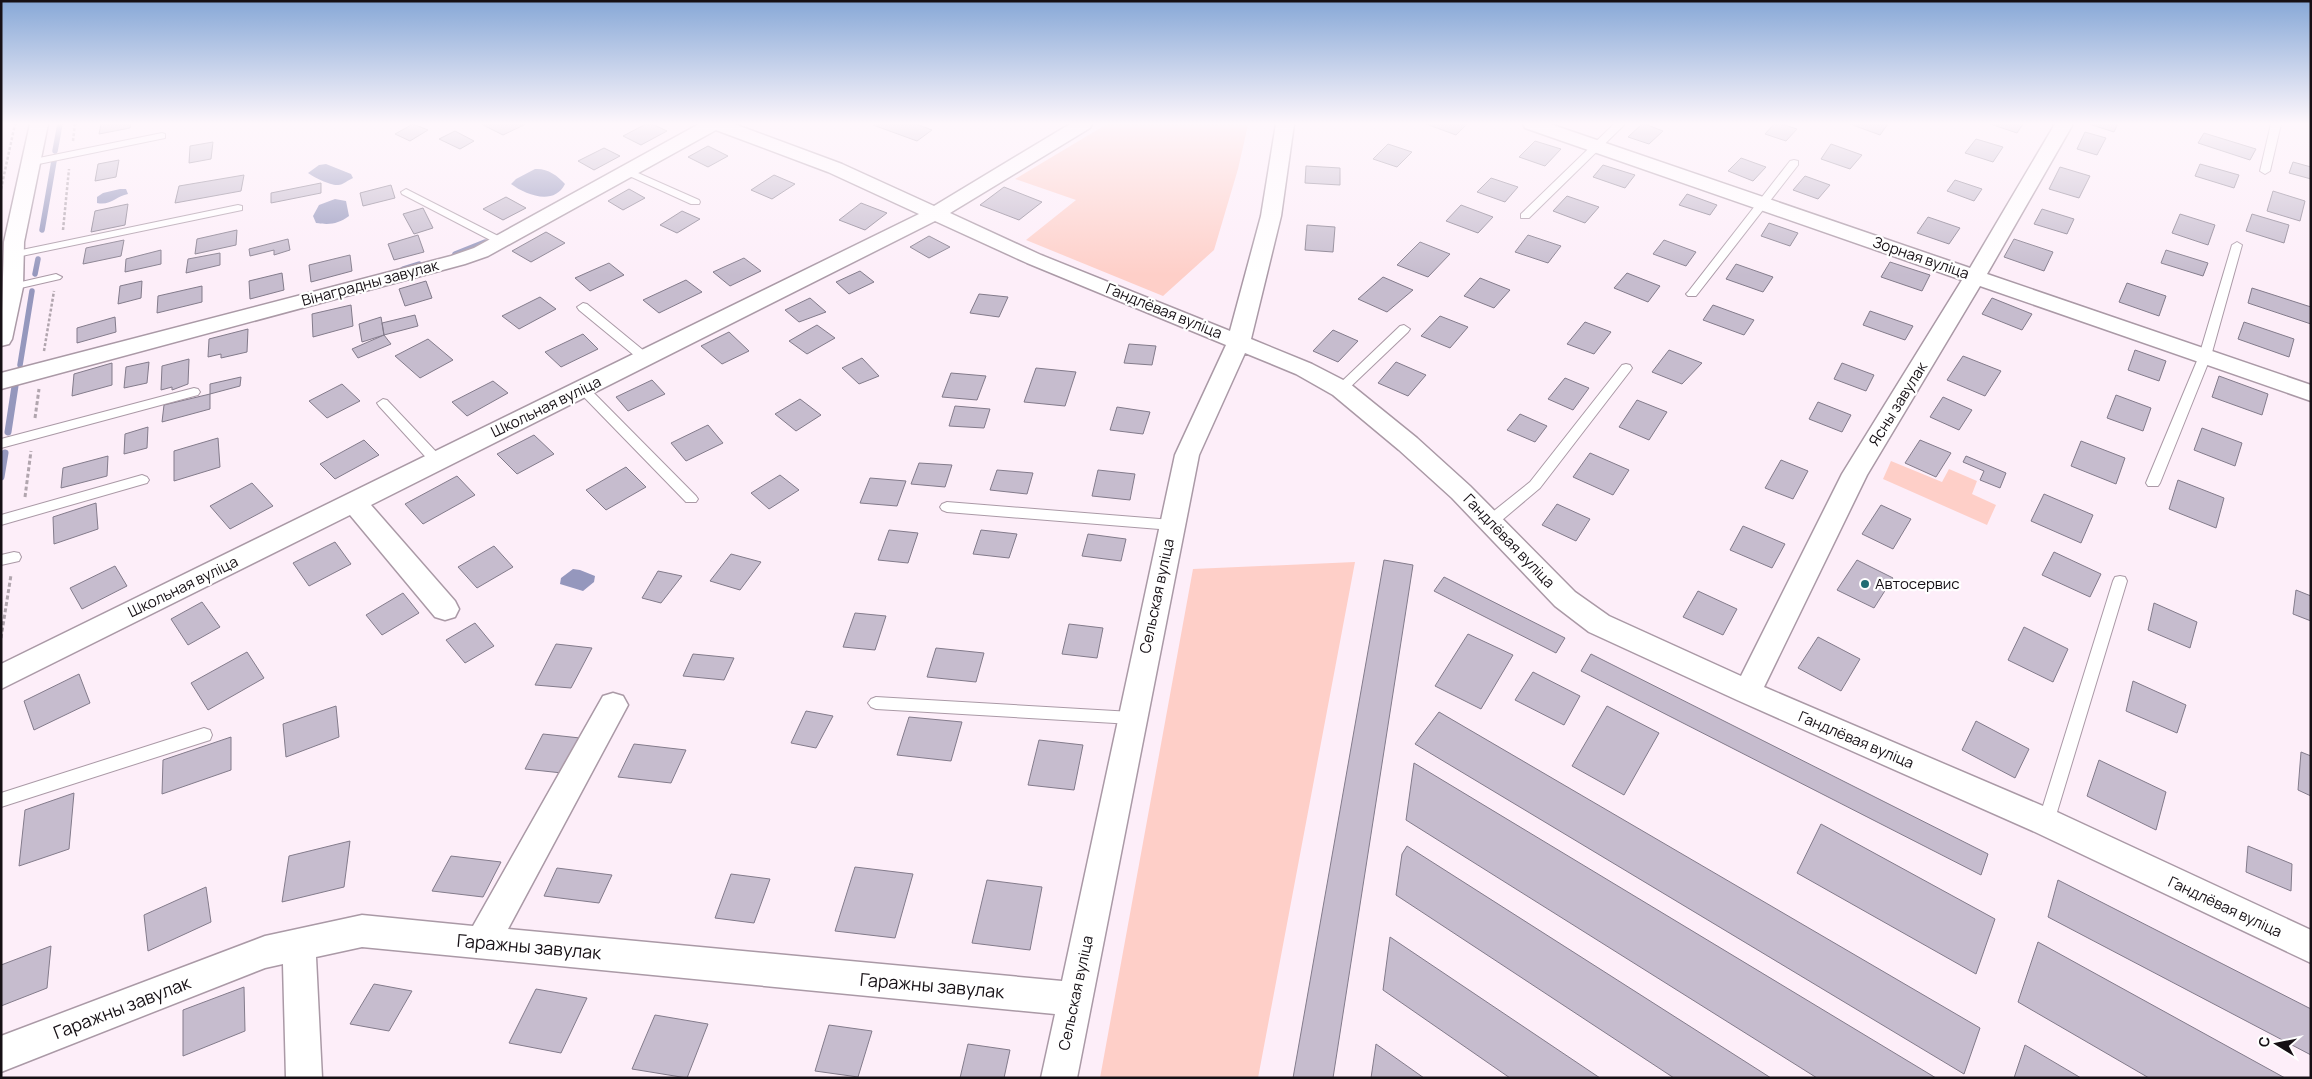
<svg xmlns="http://www.w3.org/2000/svg" width="2312" height="1079" font-family="Manrope,sans-serif">
	<style>
		.green { fill: #fecfc8 }
		.water { fill: #9597bd }
		.lines { fill: none; stroke-linecap: round; stroke-linejoin: round }
		.stream-far1 { stroke: #9597bd; stroke-width: 5.5 }
		.stream { stroke: #9597bd; stroke-width: 7 }
		.building { fill: #c6bcce; stroke: #837b8b }
		.service-casing { stroke: #aa99a6; stroke-width: 2 }
		.minor-casing { stroke: #aa99a6; stroke-width: 3 }
		.path-far1 { stroke: #b1a5ae; stroke-width: 2.5; stroke-dasharray: 3 2; stroke-linecap: butt }
		.path { stroke: #b1a5ae; stroke-width: 3; stroke-dasharray: 4 2.5; stroke-linecap: butt }
		.service { fill: #fff; fill-rule: evenodd }
		.minor { fill: #fff; fill-rule: evenodd }
		.poi-dot { fill: #216c73; stroke: #fff; stroke-width: 2 }
		.labels { text-anchor: middle; stroke-width: 4.5; stroke-linejoin: round; paint-order: stroke }
		.street-label { font-size: 15px; fill: #161015; stroke: #fff }
		.poi-label { font-size: 15px; fill: #161015; stroke: #fff; text-anchor: start }
		.near-street-label { font-size: 18px; fill: #161015; stroke: #fff }
	</style>
	<rect width="100%" height="100%" fill="#fdeef9"/>
	<!-- green -->
	<path class="green" d="M1107 124 1248 125 1238 169 1214 250 1163 296 1026 240 1076 200 1015 179Z
		M1891 461 1942 482 1949 469 1977 481 1972 494 1996 505 1987 525 1883 479Z
		M1355 562 1258 1078H1100L1193 569Z"/>
	<!-- water -->
	<path class="water" d="M326 164 351 174 353 178C348 180 343 185 338 185 332 186 313 177 308 173L319 165Z
		M535 169C547 168 557 175 565 184 554 206 526 195 511 184L516 179Z
		M120 189H126L128 194C116 196 111 206 97 203V197L103 193Z
		M335 199 346 201 349 216C338 224 330 225 316 223L313 216 319 205Z
		M573 569 580 570 595 576 594 582 583 591 560 584 561 578Z"/>
	<g class="lines">
		<!-- stream-far1 -->
		<path class="stream-far1" d="M55 151 60 124
			M42 230 54 161
			M455 254 485 242
			M403 269 419 264
			M35 274 38 259
			M20 365 32 291"/>
		<!-- stream -->
		<path class="stream" d="M8 432 15 386
			M1 477 5 453"/>
	</g>
	<!-- building -->
	<path class="building" d="M101 124H131L130 128 99 134Z
		M413 124 428 130 410 141 395 134Z
		M481 124H526L503 135Z
		M646 124H652L667 131 641 145 623 136Z
		M874 124H916L932 130 917 141 873 125Z
		M1426 124H1467L1456 135Z
		M1642 124H1645L1663 131 1649 144 1628 137Z
		M1774 124H1782L1797 129 1786 141 1765 134Z
		M1850 124H1888L1880 135Z
		M1990 124H2023L2017 133Z
		M2089 124H2118L2114 132Z
		M455 131 474 141 460 149 439 139Z
		M2085 132 2106 138 2097 155 2077 149Z
		M2204 133 2256 149 2250 160 2198 143Z
		M1976 139 2003 147 1993 162 1965 153Z
		M1535 141 1561 149 1545 166 1519 157Z
		M213 142 211 159 189 163 190 146Z
		M1388 144 1412 152 1397 167 1373 159Z
		M1831 144 1862 155 1850 169 1821 159Z
		M708 146 728 156 708 167 688 157Z
		M604 148 620 156 594 170 578 161Z
		M1741 158 1766 167 1753 181 1728 171Z
		M119 160 116 177 95 181 98 164Z
		M2293 162 2311 167V179L2289 173Z
		M2200 164 2239 175 2234 188 2195 176Z
		M1603 165 1635 175 1625 188 1593 177Z
		M1306 166 1340 168V185L1305 183Z
		M2060 167 2090 176 2079 198 2049 189Z
		M244 175 241 191 175 203 179 186Z
		M774 175 795 184 772 199 751 190Z
		M1805 176 1830 185 1818 199 1793 190Z
		M1491 178 1518 187 1505 202 1477 192Z
		M1955 180 1982 189 1974 201 1947 191Z
		M321 183V193L271 203V193Z
		M391 185 395 198 363 206 360 193Z
		M1004 187 1042 202 1019 220 980 205Z
		M629 189 645 198 623 210 608 201Z
		M2273 191 2305 201 2300 221 2267 211Z
		M1687 194 1717 205 1710 215 1679 205Z
		M1567 196 1599 207 1585 223 1553 211Z
		M506 197 526 208 503 220 483 209Z
		M861 203 887 213 865 230 839 220Z
		M128 204 125 225 91 232 95 211Z
		M1461 205 1493 217 1478 233 1446 221Z
		M423 208 433 228 414 234 403 214Z
		M2042 209 2074 219 2067 234 2034 224Z
		M682 211 700 219 677 233 660 225Z
		M2180 214 2215 225 2208 245 2172 233Z
		M2252 214 2289 225 2284 243 2246 231Z
		M1928 217 1960 228 1949 244 1917 233Z
		M1769 223 1798 233 1790 246 1761 236Z
		M1307 225 1335 227 1333 252 1305 250Z
		M237 230 236 245 195 254 197 239Z
		M546 232 565 243 531 262 512 251Z
		M418 235 424 252 394 260 388 244Z
		M1528 235 1561 246 1548 263 1515 252Z
		M929 236 950 247 929 258 910 247Z
		M288 239 290 250 274 255V250L250 256 249 249Z
		M2014 239 2053 252 2044 271 2004 257Z
		M124 240 121 256 83 264 86 248Z
		M1664 240 1696 252 1686 266 1653 254Z
		M1420 242 1450 254 1428 277 1397 265Z
		M161 250V264L125 272 126 259Z
		M2166 250 2208 263 2203 276 2161 263Z
		M220 253V265L186 273 188 259Z
		M350 255 352 271 311 282 309 265Z
		M744 258 761 271 730 286 713 272Z
		M1890 262 1930 275 1922 291 1881 277Z
		M609 263 624 275 590 291 575 278Z
		M1736 264 1773 277 1763 292 1726 279Z
		M860 271 874 282 849 294 836 282Z
		M282 273 284 290 250 299 249 281Z
		M1627 273 1660 286 1648 302 1614 288Z
		M1383 277 1413 290 1387 312 1358 299Z
		M1480 278 1510 290 1494 308 1464 296Z
		M686 280 702 292 659 313 643 300Z
		M142 281 141 298 118 304 120 286Z
		M426 281 432 298 405 306 399 289Z
		M2127 283 2166 296 2159 316 2119 302Z
		M202 286V302L157 313 158 296Z
		M2252 288 2311 307V324L2248 303Z
		M979 294 1008 297 999 317 970 313Z
		M540 297 556 309 519 329 502 316Z
		M810 298 826 312 799 322 785 310Z
		M1992 298 2032 314 2022 330 1982 314Z
		M351 305 353 326 313 337 312 314Z
		M1713 305 1754 320 1744 335 1703 320Z
		M1870 311 1913 326 1905 340 1863 325Z
		M415 315 418 326 384 335 382 323Z
		M1440 316 1468 327 1450 348 1421 336Z
		M115 317 116 332 77 343V328Z
		M381 317 384 335 362 342 359 324Z
		M1585 322 1611 332 1594 354 1567 344Z
		M2244 322 2294 339 2289 357 2238 339Z
		M817 325 835 338 807 354 789 341Z
		M248 329 247 352 221 358V354L208 357 209 339Z
		M1333 330 1358 341 1338 362 1313 351Z
		M729 332 749 351 722 364 701 346Z
		M583 334 598 349 561 367 545 352Z
		M384 335 391 344 358 358 352 349Z
		M428 339 453 360 420 378 395 356Z
		M1129 344 1156 346 1152 365 1124 363Z
		M1669 350 1702 363 1682 384 1652 372Z
		M2135 350 2166 361 2159 381 2128 370Z
		M1963 356 2001 371 1985 396 1947 380Z
		M862 358 879 376 859 384 842 368Z
		M189 359 188 384 172 390V387L161 390 162 366Z
		M149 362 147 383 124 388 126 367Z
		M1396 362 1426 375 1408 396 1378 383Z
		M112 363V385L72 396 74 374Z
		M1842 363 1874 375 1866 391 1834 379Z
		M1036 368 1076 372 1065 406 1024 402Z
		M951 373 986 376 977 400 942 397Z
		M2219 376 2268 394 2262 415 2212 397Z
		M241 377 240 386 210 394V384Z
		M1565 378 1589 388 1573 410 1548 399Z
		M652 380 665 394 628 411 616 397Z
		M493 381 508 393 467 416 452 402Z
		M342 384 360 401 327 418 309 401Z
		M210 394V409L162 422 164 405Z
		M2116 395 2151 408 2143 431 2107 418Z
		M1943 397 1972 410 1959 430 1930 417Z
		M800 399 821 415 796 431 775 414Z
		M1637 400 1667 412 1649 440 1619 427Z
		M1818 402 1851 415 1842 432 1809 419Z
		M955 406 990 409 984 428 949 426Z
		M1117 407 1150 412 1143 434 1110 430Z
		M1520 414 1547 426 1535 442 1507 430Z
		M708 425 723 443 686 461 671 443Z
		M148 427 147 448 124 454 125 434Z
		M2202 428 2242 443 2235 466 2194 450Z
		M534 435 554 454 517 474 497 454Z
		M218 438 220 467 174 481V451Z
		M364 440 379 455 335 479 320 464Z
		M1920 440 1951 453 1936 477 1905 463Z
		M2081 441 2125 458 2116 484 2071 466Z
		M1590 453 1629 470 1613 495 1573 477Z
		M108 456 107 476 61 488 63 468Z
		M1966 456 2006 473 2000 488 1980 480 1984 471 1963 462Z
		M1781 460 1808 471 1793 499 1765 488Z
		M919 463 952 465 945 487 911 484Z
		M626 467 646 487 606 510 586 490Z
		M997 470 1033 473 1027 494 990 490Z
		M1098 470 1135 474 1130 500 1092 496Z
		M780 475 799 490 769 509 751 493Z
		M457 476 475 495 423 524 405 504Z
		M870 478 906 481 897 506 860 503Z
		M2178 480 2224 498 2216 528 2169 509Z
		M252 483 273 506 230 529 210 506Z
		M2044 494 2093 515 2081 543 2031 521Z
		M96 503 98 529 54 544 53 517Z
		M1557 504 1590 519 1576 541 1542 525Z
		M1881 505 1911 519 1893 549 1862 534Z
		M1743 526 1785 544 1772 568 1730 550Z
		M889 530 918 533 908 563 878 560Z
		M981 530 1017 534 1009 558 973 554Z
		M1088 534 1126 539 1121 561 1082 556Z
		M335 542 351 564 309 586 293 563Z
		M494 546 513 567 477 588 458 567Z
		M2054 552 2101 574 2090 597 2042 575Z
		M731 554 761 562 740 590 710 581Z
		M1384 560 1413 565 1333 1078H1293Z
		M1857 560 1893 578 1874 608 1837 590Z
		M115 566 127 586 82 609 70 588Z
		M658 571 682 576 661 603 642 598Z
		M1444 577 1565 638 1556 653 1434 591Z
		M2296 590 2311 596V621L2293 614Z
		M1698 591 1737 609 1723 635 1683 617Z
		M403 593 419 613 382 635 366 615Z
		M202 602 220 627 188 645 171 619Z
		M2154 603 2197 622 2190 648 2148 630Z
		M855 613 886 616 875 650 843 647Z
		M475 623 494 646 465 663 446 640Z
		M1069 624 1103 628 1097 658 1062 654Z
		M2024 627 2068 649 2053 682 2008 660Z
		M1468 634 1513 655 1481 709 1435 686Z
		M1818 637 1860 659 1841 691 1798 668Z
		M556 644 592 648 571 688 535 685Z
		M936 648 984 653 976 682 927 677Z
		M247 652 264 678 208 710 191 683Z
		M693 654 734 658 724 680 683 676Z
		M1591 654 1988 854 1981 875 1581 671Z
		M1533 672 1580 696 1564 725 1515 700Z
		M79 674 90 703 34 730 24 701Z
		M2133 681 2186 705 2177 733 2126 711Z
		M336 706 339 737 286 757 283 724Z
		M1607 706 1659 733 1624 795 1572 766Z
		M806 711 833 716 816 748 791 743Z
		M1439 712 1980 1028 1964 1074 1415 744Z
		M909 717 962 722 951 761 897 755Z
		M1976 721 2029 749 2015 778 1962 750Z
		M543 734 580 738 562 773 525 769Z
		M231 737V770L162 794 163 760Z
		M1039 740 1083 745 1074 790 1028 785Z
		M634 744 686 750 671 783 618 777Z
		M2301 752 2311 756V796L2298 790Z
		M2099 760 2166 792 2156 830 2087 796Z
		M1414 763 1936 1078H1817L1406 820Z
		M74 793 69 849 19 866 25 810Z
		M1821 824 1995 919 1976 974 1797 873Z
		M350 841 344 887 282 902 289 856Z
		M1407 846 1771 1078H1674L1396 895 1402 854Z
		M2248 846 2292 864 2291 891 2246 872Z
		M451 856 501 862 483 897 432 891Z
		M855 867 913 874 895 938 835 931Z
		M557 868 612 875 599 903 544 896Z
		M731 874 770 879 754 923 715 918Z
		M987 880 1042 887 1030 950 972 943Z
		M2058 880 2311 1009V1055L2048 917Z
		M206 887 211 922 148 951 144 915Z
		M1390 937 1600 1078H1510L1383 990Z
		M2038 942 2285 1078H2149L2018 1002Z
		M51 946 47 988 1 1006V965Z
		M374 984 412 991 389 1031 350 1024Z
		M244 987 245 1031 183 1056V1010Z
		M536 989 587 998 561 1053 509 1043Z
		M655 1015 708 1024 687 1078 632 1069Z
		M829 1025 872 1031 858 1077 815 1071Z
		M968 1044 1010 1050 1004 1078H960Z
		M1376 1044 1424 1078H1371Z
		M2025 1045 2081 1078H2014Z"/>
	<g class="lines">
		<defs>
			<path id="service" d="M1614 124H1625L1529 218H1521V214Z
				M2271 124H2281L2270 171 2265 174 2260 171Z
				M162 133 165 134V138L29 166 24 163 29 160Z
				M1794 160 1798 161V165L1696 296H1688L1686 294 1688 292 1790 161Z
				M629 169 699 200 700 202 699 204H691L625 174V170Z
				M406 189 504 239 505 241 500 244 496 243 402 194 401 192Z
				M238 205 242 206V210L12 258 7 255 12 252Z
				M2237 242 2242 245 2211 356 2160 483 2158 486H2148L2146 483 2199 356 2232 245Z
				M56 274 62 277 60 279 12 290 6 287 8 285Z
				M583 303 587 304 649 355 651 358 649 361H641L579 310 577 307Z
				M1404 325 1410 329 1408 332 1345 392H1337L1335 389 1337 386 1400 326Z
				M1626 364 1630 365 1632 368 1630 371 1540 488 1495 526H1485L1483 522 1485 518 1530 482 1622 365Z
				M583 385 587 386 696 496 698 499 696 502H686L579 392 577 389Z
				M194 388 198 389 200 392 198 395 1 448V439Z
				M383 399 387 400 442 458 443 461 442 464H432L379 406 377 403Z
				M142 475 147 477 149 480 147 483 1 525V515Z
				M947 502 1172 520 1177 521 1179 525 1177 529 1172 530 947 512 942 510 940 507 942 504Z
				M14 552 19 553 21 557 19 561 1 565V555Z
				M2120 576 2125 577 2127 581 2054 822 2052 827 2046 829 2040 827 2038 822 2113 581 2115 577Z
				M876 697 1132 712 1137 713 1140 718 1137 723 1132 724 876 709 871 707 868 703 871 699Z
				M204 728 210 730 212 735 210 740 1 807V793Z"/>
			<path id="minor" d="M30 124H48L24 242 23 287 12 339 9 344 1 346 4 242Z
				M699 124H734L842 164 934 206 1070 124H1092L1090 128 950 213 1041 255 1230 331 1261 216 1276 124H1294L1281 216 1251 339 1312 364 1349 383 1417 438 1470 486 1575 592 1609 616 1741 676 1842 474 1962 280 1525 128 1523 124H1550L1970 268 2055 124H2073L1987 274 2311 385V401L1980 286 1867 475 1764 687 2057 812 2311 930V963L2035 832 1737 700 1589 632 1555 606 1452 498 1399 450 1333 395 1296 374 1245 353 1199 455 1077 1078H1041L1055 1014 362 947 316 957 322 1078H286L283 964 265 968 1 1072V1036L265 936 362 915 473 926 603 696 613 693 623 696 628 705 508 929 1062 981 1175 455 1226 345 1027 263 935 221 371 505 455 601 459 609 455 617 445 620 435 617 350 515 1 689V664L919 214 828 172 716 130 488 256 465 264 1 389V373L451 256 474 248Z"/>
		</defs>
		<!-- service casing -->
		<use href="#service" class="service-casing"/>
		<!-- minor casing -->
		<use href="#minor" class="minor-casing"/>
		<!-- path-far1 -->
		<path class="path-far1" d="M73 141 75 124
			M1 189 15 124
			M63 230 69 169
			M44 351 54 291"/>
		<!-- path -->
		<path class="path" d="M35 418 39 389
			M25 497 31 451
			M1 638 11 575"/>
		<!-- service -->
		<use href="#service" class="service"/>
		<!-- minor -->
		<use href="#minor" class="minor"/>
	</g>
	<!-- sky -->
	<linearGradient id="sky" x2="0" y2="1"><stop stop-color="#87a8d7"/><stop offset="0.45" stop-color="#fef7fc"/><stop offset="1" stop-color="#fef7fc" stop-opacity="0"/></linearGradient>
	<rect width="2312" height="275" fill="url(#sky)"/>
	<!-- markers -->
	<circle class="poi-dot" cx="1865" cy="584" r="5"/>
	<g class="labels">
		<!-- street labels -->
		<g class="street-label">
			<text transform="translate(1921 258) rotate(19)" y="5">Зорная вуліца</text>
			<text transform="translate(370 283) rotate(-15)" y="5">Вінаградны завулак</text>
			<text transform="translate(1164 311) rotate(22)" y="5">Гандлёвая вуліца</text>
			<text transform="translate(1898 404) rotate(-58)" y="5">Ясны завулак</text>
			<text transform="translate(546 407) rotate(-26)" y="5">Школьная вуліца</text>
			<text transform="translate(1509 541) rotate(46)" y="5">Гандлёвая вуліца</text>
			<text transform="translate(183 587) rotate(-26)" y="5">Школьная вуліца</text>
			<text transform="translate(1157 596) rotate(-78)" y="5">Сельская вуліца</text>
			<text transform="translate(1856 740) rotate(23)" y="5">Гандлёвая вуліца</text>
			<text transform="translate(2225 907) rotate(25)" y="5">Гандлёвая вуліца</text>
			<text transform="translate(1076 993) rotate(-78)" y="5">Сельская вуліца</text>
		</g>
		<!-- poi labels -->
		<g class="poi-label">
			<text x="1875" y="589">Автосервис</text>
		</g>
		<!-- near-street labels -->
		<g class="near-street-label">
			<text transform="translate(529 947) rotate(5)" y="6">Гаражны завулак</text>
			<text transform="translate(932 986) rotate(5)" y="6">Гаражны завулак</text>
			<text transform="translate(122 1008) rotate(-21)" y="6">Гаражны завулак</text>
		</g>
	</g>
	<!-- border -->
	<rect width="2312" height="1079" fill="none" stroke="#161015" stroke-width="5"/>
	<!-- north arrow -->
	<g transform="translate(2277 1044) rotate(280)" stroke="#ffffff" stroke-width="4" paint-order="stroke">
	<path d="M0-4L9 19L0 12L-9 19Z" fill="#161015"/>
	<text y="-8" font-size="14" font-weight="bold" text-anchor="middle" fill="#161015">С</text>
	</g>
</svg>
